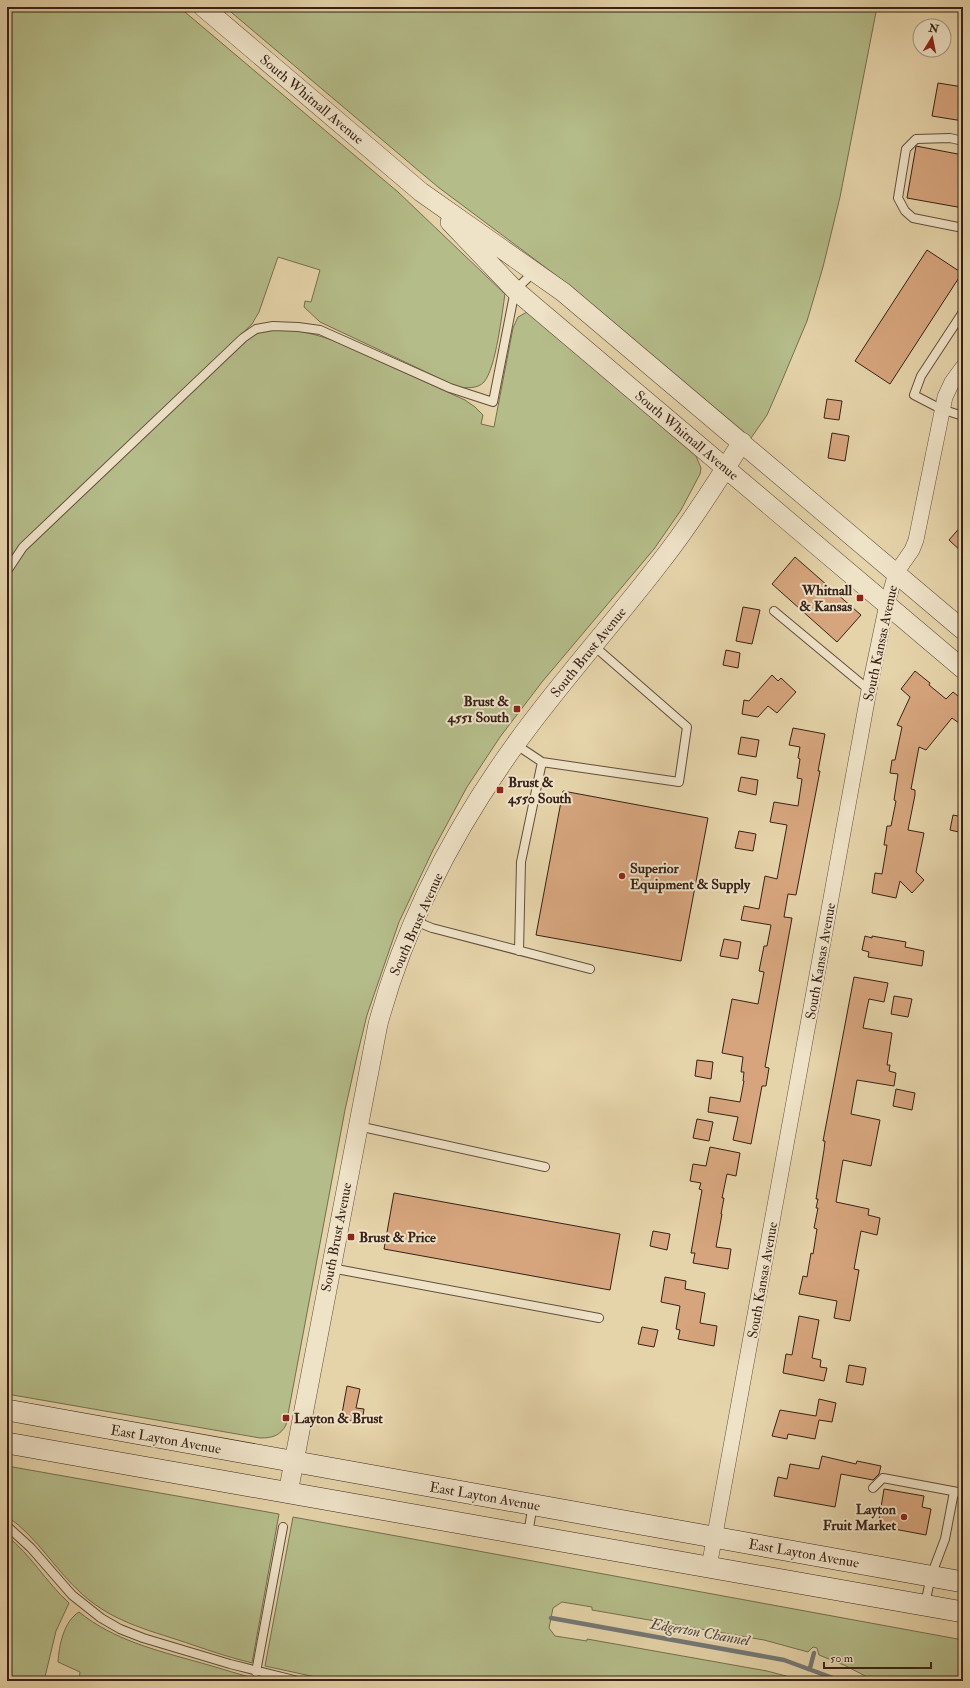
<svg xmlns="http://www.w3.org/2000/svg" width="970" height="1688" font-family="'IM FELL Double Pica',serif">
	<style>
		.green { fill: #b4bc89; stroke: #766e50 }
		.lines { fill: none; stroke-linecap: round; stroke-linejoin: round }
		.stream { stroke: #747976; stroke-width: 4.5 }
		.building { fill: #d6a57d; stroke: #382117 }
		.service-casing { stroke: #634e3c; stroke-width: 10 }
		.minor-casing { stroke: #634e3c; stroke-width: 16 }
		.tertiary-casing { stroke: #634e3c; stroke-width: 20 }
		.secondary-casing { stroke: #382117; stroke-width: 22 }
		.service { stroke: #eee2c7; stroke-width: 8 }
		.minor { stroke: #eee2c7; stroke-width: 15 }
		.tertiary { stroke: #eee2c7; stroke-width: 19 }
		.secondary { stroke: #eee2c7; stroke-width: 21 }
		.poi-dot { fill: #8f2418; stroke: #eee2c7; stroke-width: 1.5 }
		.labels { text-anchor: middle; stroke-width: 4; stroke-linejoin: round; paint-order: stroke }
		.street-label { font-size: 14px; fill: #382117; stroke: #eee2c7 }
		.poi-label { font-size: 14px; font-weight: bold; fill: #382117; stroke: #eee2c7; text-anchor: start }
		.water-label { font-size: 15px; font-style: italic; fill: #51463e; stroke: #eee2c7 }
	</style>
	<rect width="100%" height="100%" fill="#e5d3a9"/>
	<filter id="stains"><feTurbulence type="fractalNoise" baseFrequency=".005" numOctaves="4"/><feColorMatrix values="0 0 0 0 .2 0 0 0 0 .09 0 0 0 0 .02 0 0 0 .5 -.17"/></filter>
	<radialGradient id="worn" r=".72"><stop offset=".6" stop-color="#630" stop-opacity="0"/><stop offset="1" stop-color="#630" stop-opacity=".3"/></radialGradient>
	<!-- green -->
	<path class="green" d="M7 7H179L398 192 505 294C502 313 496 368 484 382 478 389 466 388 458 387L320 322 304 307 305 301 311 302 320 270 278 257 259 312 252 324 131 440 31 534 16 550 7 564Z
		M225 7H877L840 197 823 267 807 321 781 383 767 415 751 438 573 288 438 187Z
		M527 312 696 456 701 468 700 474 681 510 654 549 542 682 500 737 467 787 433 850 399 922 367 1015 357 1056 345 1110 286 1425C280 1436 272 1438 260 1438L7 1394V578L8 575 26 547 249 337C274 324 308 331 334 341L465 400 475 407 483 415 481 424 494 427 513 328 518 317Z
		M7 1466 279 1514 252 1663C232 1658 213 1652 193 1645 153 1631 116 1624 83 1595 55 1570 39 1539 7 1516Z
		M293 1517 963 1640V1681H875L844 1665 819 1655 817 1648 813 1647 808 1652 764 1640 592 1610V1607L562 1602 553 1608 549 1628 555 1636 587 1641V1639L767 1671 805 1681H334L265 1666Z
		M7 1536C31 1555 46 1582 69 1603L56 1631 44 1681H7Z
		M79 1612C114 1640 155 1650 198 1662 220 1668 243 1676 266 1681H77L79 1680 80 1672 58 1662C59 1645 64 1621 79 1612Z"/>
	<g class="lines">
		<!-- stream -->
		<path class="stream" d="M551 1618 784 1660 841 1681
			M810 1668 814 1653"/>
	</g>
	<!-- building -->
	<path class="building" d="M938 83 963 87V121L932 116Z
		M916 146 963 155V208L907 198Z
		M927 250 962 273 890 384 855 361Z
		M827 399 842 401 839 420 824 418Z
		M832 433 849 436 845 461 828 458Z
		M963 524V553L949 540Z
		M795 557 861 615 837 642 772 584Z
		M743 607 760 610 752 644 736 641Z
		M726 650 740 653 738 668 723 665Z
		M915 671 930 683 929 685 946 699 953 692 963 700V726L952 718 926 750 919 747 911 789 915 790V795L908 830 924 833 916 872 924 880 912 893 900 881 896 898 872 893 875 873 882 874 887 845H884L887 826H891L896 801 894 800 898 774 890 773 892 760H895L902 727 897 725 910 697 901 689Z
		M772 675 778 681 781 678 796 692 777 713 768 706 758 717 742 714 744 700 749 701Z
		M793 728 825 734 818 771H820L796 895 788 894 784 917 792 918 765 1067 769 1068 766 1086H762L751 1144 733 1140 738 1117 708 1112 710 1097 740 1102 744 1081H743L744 1072H741L743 1057 722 1053 732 999 758 1004 764 972 759 971 764 946H767L771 925 741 920 744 906 759 909 765 876 777 879 787 825 770 822 774 802 798 806 802 779 797 778 800 759 798 758 800 747 789 745Z
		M741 737 759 740 756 757 738 754Z
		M741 777 758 780 756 795 738 791Z
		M563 791 708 818 681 961 536 935Z
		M953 815 963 817V833L950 830Z
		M739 831 756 834 753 851 735 848Z
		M865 936 872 938V936L906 942 905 947 924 951 922 966 868 957 869 952 862 950Z
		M724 939 741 942 738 959 720 956Z
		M854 977 888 983 884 1002 869 999 863 1028 892 1033 887 1065H890L889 1071 896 1073 894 1086 857 1080 851 1114 880 1120 871 1166 843 1160 836 1202 869 1209 868 1215 880 1218 877 1235 861 1231 854 1269 859 1270 850 1321 834 1318 837 1301 799 1294 803 1276 807 1277 811 1253 813 1254 817 1229 814 1228 818 1208H816L818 1199H816L824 1150 825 1141H823Z
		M894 996 912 999 908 1017 891 1014Z
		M697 1060 713 1062 711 1079 695 1076Z
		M896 1089 915 1093 912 1110 893 1106Z
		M697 1119 713 1122 709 1141 693 1138Z
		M710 1147 740 1153 736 1176 727 1174 722 1198H724L721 1214H722L716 1247 731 1249 728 1269 693 1263 695 1253H691L702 1190 699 1189 701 1183 690 1181 693 1164 706 1166Z
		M394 1193 620 1234 610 1290 384 1249Z
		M653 1231 670 1234 667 1250 650 1246Z
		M665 1277 686 1281 685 1289 705 1293 700 1323 717 1326 714 1346 678 1339 680 1330 676 1329 680 1306 661 1302Z
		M799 1316 819 1320 812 1358 821 1360 820 1367 827 1368 824 1381 783 1373 786 1354 792 1355Z
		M642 1327 658 1330 654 1347 638 1344Z
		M849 1365 866 1368 863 1385 846 1382Z
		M347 1386 360 1389 356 1408 364 1409 362 1423 341 1419Z
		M819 1399 836 1403 832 1422 819 1420 815 1439 788 1434 787 1439 772 1436 780 1410 816 1416Z
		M822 1456 856 1464 857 1461 881 1466 879 1474 873 1480 841 1474 835 1507 774 1496 778 1477 787 1479 790 1464 819 1469Z
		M884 1489 924 1496 922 1507 931 1509 926 1535 878 1526Z"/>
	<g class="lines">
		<defs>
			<path id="service" d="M963 141 950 138 916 139 906 149 898 198 905 211 913 218 963 228
				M963 312 921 376 914 395 941 409 963 416
				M7 571 23 547 243 338 256 329 273 326 298 327 320 330 450 388 493 402 515 290 534 272
				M774 611 869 690
				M515 744 542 762 679 782 687 727 594 646
				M415 921 432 928 590 969
				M519 951 521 862 542 762
				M358 1126 545 1167
				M331 1268 599 1318
				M873 1488 883 1478 963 1493
				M7 1526 31 1548 72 1595 101 1618 120 1629 143 1638 230 1664 298 1681
				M528 1534 533 1504
				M925 1604 931 1576 945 1539 954 1492
				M256 1672 283 1527"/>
			<path id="minor" d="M709 1567 869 690 887 604 896 573 912 550 916 540 945 397 952 382 963 367"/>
			<path id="tertiary" d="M203 7 421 192 563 292 963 630
				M450 222 515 290 963 669
				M288 1493 378 1024C405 924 455 828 515 745 561 681 614 623 662 560 691 523 717 482 742 442"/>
			<path id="secondary" d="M7 1410 963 1582
				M7 1443 963 1612"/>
		</defs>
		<!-- service casing -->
		<use href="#service" class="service-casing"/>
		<!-- minor casing -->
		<use href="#minor" class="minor-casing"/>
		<!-- tertiary casing -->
		<use href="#tertiary" class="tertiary-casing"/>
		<!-- secondary casing -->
		<use href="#secondary" class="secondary-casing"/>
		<!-- service -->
		<use href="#service" class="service"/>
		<!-- minor -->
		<use href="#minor" class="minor"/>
		<!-- tertiary -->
		<use href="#tertiary" class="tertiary"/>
		<!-- secondary -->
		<use href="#secondary" class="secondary"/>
	</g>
	<!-- markers -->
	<g class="poi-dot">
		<rect x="856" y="594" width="8" height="8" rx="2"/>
		<rect x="513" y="705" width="8" height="8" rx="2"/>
		<rect x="496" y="786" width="8" height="8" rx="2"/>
		<circle cx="622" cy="876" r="4"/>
		<rect x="347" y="1233" width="8" height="8" rx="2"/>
		<rect x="282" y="1414" width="8" height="8" rx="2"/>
		<circle cx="904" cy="1517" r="4"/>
	</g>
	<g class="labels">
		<!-- street labels -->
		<g class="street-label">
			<text transform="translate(312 99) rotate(40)" y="5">South Whitnall Avenue</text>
			<text transform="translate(687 435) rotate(40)" y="5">South Whitnall Avenue</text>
			<text transform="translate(880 643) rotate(-78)" y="5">South Kansas Avenue</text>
			<text transform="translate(588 652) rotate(-51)" y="5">South Brust Avenue</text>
			<text transform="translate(416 924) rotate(-66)" y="5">South Brust Avenue</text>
			<text transform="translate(820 961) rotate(-80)" y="5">South Kansas Avenue</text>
			<text transform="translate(336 1237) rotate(-79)" y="5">South Brust Avenue</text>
			<text transform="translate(762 1280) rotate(-80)" y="5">South Kansas Avenue</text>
			<text transform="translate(166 1439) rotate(10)" y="5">East Layton Avenue</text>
			<text transform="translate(485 1496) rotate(10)" y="5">East Layton Avenue</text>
			<text transform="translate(804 1553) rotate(10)" y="5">East Layton Avenue</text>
		</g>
		<!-- poi labels -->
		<g class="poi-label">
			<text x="852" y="595" text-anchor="end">Whitnall<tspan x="852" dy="16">&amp; Kansas</tspan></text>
			<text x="509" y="706" text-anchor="end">Brust &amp;<tspan x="509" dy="16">4551 South</tspan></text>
			<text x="508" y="787">Brust &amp;<tspan x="508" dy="16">4550 South</tspan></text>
			<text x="630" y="873">Superior<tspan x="630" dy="16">Equipment &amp; Supply</tspan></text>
			<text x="359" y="1242">Brust &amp; Price</text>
			<text x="294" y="1423">Layton &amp; Brust</text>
			<text x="896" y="1514" text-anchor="end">Layton<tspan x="896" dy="16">Fruit Market</tspan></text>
		</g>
		<!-- water labels -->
		<g class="water-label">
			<text transform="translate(700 1632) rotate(10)" y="5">Edgerton Channel</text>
		</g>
	</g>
	<!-- margin -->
	<rect width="970" height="1688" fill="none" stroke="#e5d3a9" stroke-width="24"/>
	<rect x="8" y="8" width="954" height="1672" fill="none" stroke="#382117" stroke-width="2"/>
	<rect x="12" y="12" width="946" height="1664" fill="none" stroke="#382117"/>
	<!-- north arrow -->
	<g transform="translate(932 38) rotate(10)"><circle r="19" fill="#eee2c7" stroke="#a59581"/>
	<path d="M0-3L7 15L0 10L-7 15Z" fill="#8f2418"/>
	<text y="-6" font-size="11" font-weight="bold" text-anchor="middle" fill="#382117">N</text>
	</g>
	<!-- scale -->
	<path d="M824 1662v6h107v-6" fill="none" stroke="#382117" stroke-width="2"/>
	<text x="830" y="1662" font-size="12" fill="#382117" stroke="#eee2c7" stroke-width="3" paint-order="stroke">50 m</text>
	<rect width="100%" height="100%" filter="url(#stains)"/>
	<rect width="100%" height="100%" fill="url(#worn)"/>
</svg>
